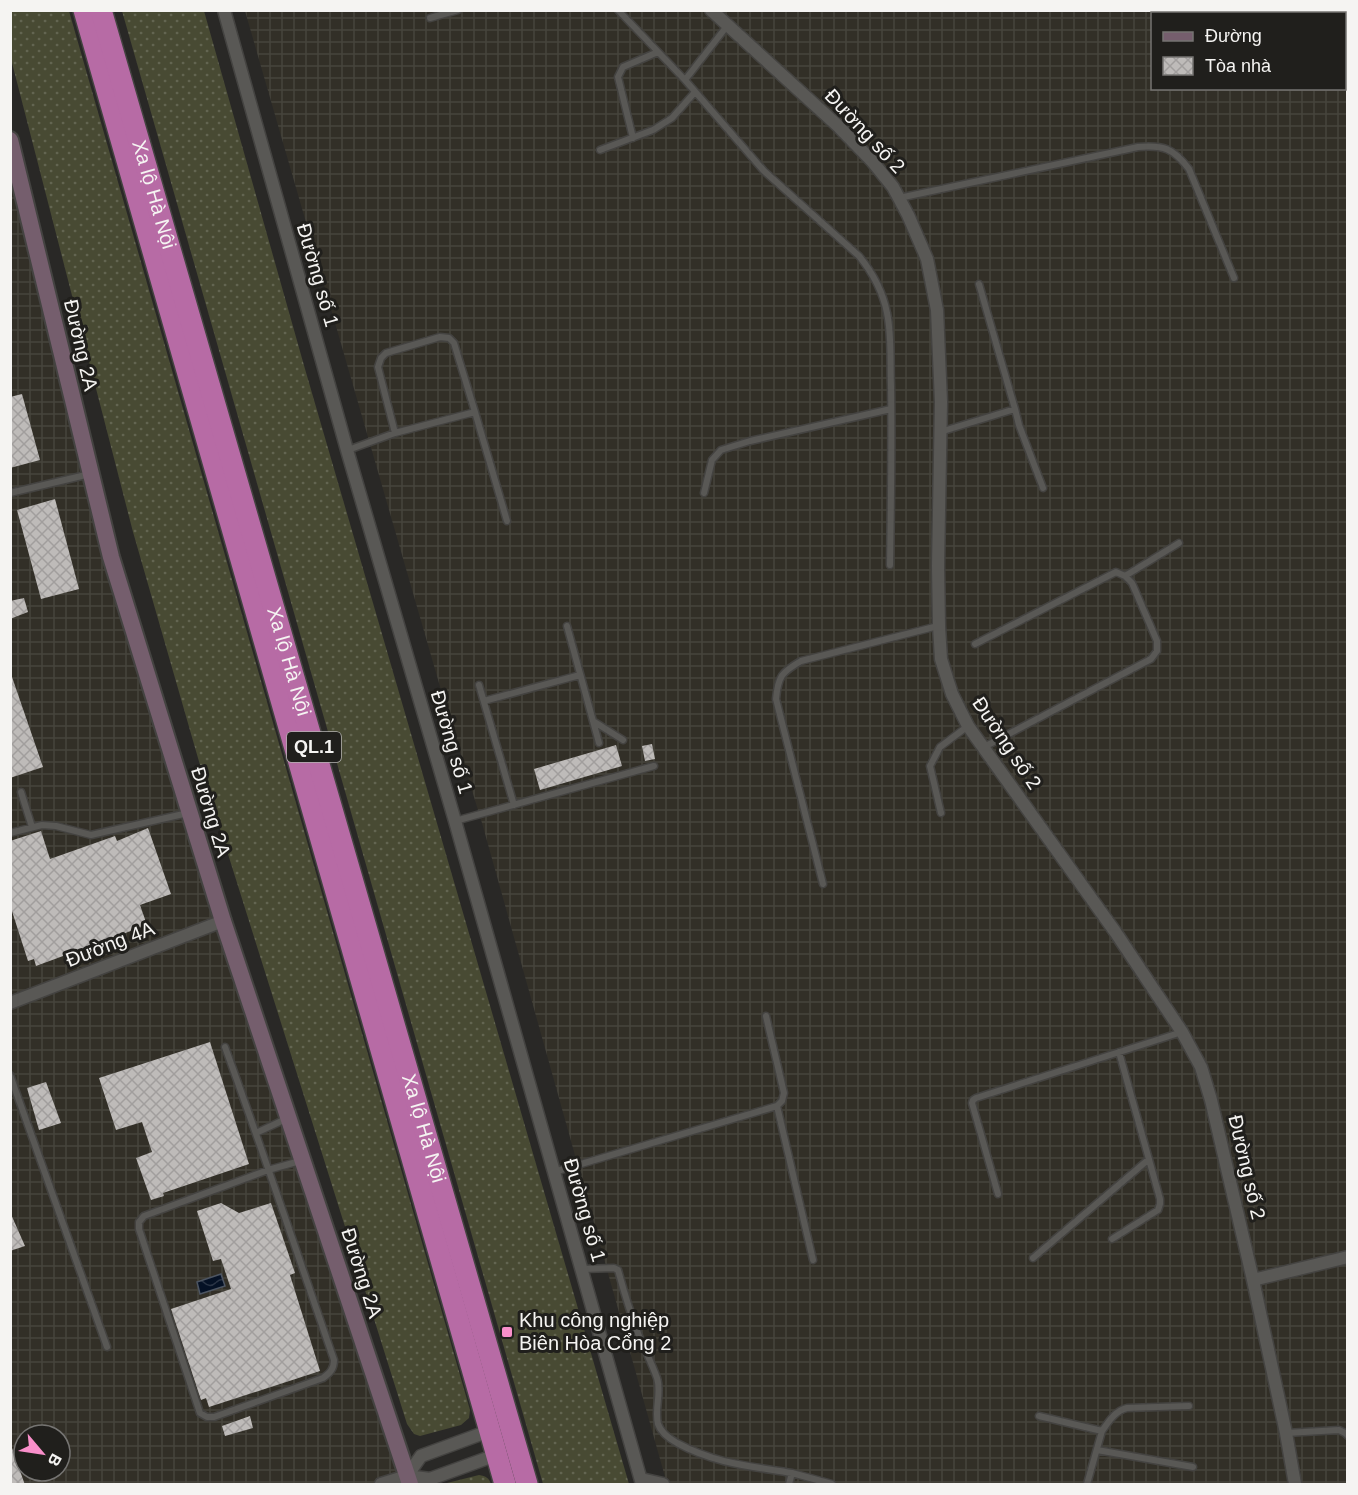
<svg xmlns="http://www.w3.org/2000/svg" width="1358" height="1495" font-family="Helvetica,sans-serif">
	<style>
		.industrial { fill: url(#industrial-grid); fill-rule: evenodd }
		.grass { fill: url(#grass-dots) }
		.water { fill: url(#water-waves); stroke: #4d5562; stroke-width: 1.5 }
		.building { fill: url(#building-cross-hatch) }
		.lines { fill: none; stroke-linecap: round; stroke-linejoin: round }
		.lane-casing { stroke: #444341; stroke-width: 9 }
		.street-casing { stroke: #444341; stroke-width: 15 }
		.secondary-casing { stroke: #444341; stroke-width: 20 }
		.highway-casing { stroke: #444341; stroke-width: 24 }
		.lane { stroke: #595855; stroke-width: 6 }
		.street { stroke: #595855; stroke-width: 12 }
		.secondary { stroke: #755e6d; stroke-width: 16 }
		.highway { stroke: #b76ba5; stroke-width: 21 }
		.poi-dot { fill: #f98fca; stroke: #201f1c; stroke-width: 2 }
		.labels { text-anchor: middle; stroke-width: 6; stroke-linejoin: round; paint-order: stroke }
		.shield { fill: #201f1c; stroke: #b5b4b2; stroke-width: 1.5 }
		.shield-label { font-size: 18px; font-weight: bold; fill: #f5f4f2 }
		.street-label { font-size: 20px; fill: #f5f4f2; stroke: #201f1c }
		.poi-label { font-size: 20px; fill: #f5f4f2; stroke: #201f1c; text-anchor: start }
	</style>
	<defs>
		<pattern id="industrial-grid" width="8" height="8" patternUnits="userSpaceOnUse" patternTransform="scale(1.5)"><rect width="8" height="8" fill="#322f27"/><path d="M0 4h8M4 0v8" fill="none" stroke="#46443c"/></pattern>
		<pattern id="grass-dots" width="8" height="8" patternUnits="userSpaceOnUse" patternTransform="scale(1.5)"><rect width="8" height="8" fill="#484a33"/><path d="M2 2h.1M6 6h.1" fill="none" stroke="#636551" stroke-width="1.8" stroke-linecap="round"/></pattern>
		<pattern id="water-waves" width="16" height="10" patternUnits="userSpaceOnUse" patternTransform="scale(1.5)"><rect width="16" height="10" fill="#051125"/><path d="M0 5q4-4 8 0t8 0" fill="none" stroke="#2a3445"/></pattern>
		<pattern id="building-cross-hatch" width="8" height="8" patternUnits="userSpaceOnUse" patternTransform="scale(1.5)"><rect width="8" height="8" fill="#bebbb9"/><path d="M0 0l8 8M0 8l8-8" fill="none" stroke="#a19e9d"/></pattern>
	</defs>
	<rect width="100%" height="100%" fill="#292826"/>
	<!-- industrial -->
	<path class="industrial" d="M245 11H1347V1484H667L482 823 441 690ZM1152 14H1344V88H1152Z
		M10 174 104 560 214 919 402 1484H11ZM24 1435H60V1471H24Z"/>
	<!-- grass -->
	<path class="grass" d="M10 11H69L470 1410 469 1418 461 1425 420 1436 414 1434 407 1424 200 765 133 532 11 59Z
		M122 11H204L305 369 629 1484H543Z
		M479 1475C486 1476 489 1478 491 1484H443Z"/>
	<!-- water -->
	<path class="water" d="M221 1274 225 1286 200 1294 197 1282Z"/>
	<!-- building -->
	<path class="building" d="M22 394 40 460 10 468V397Z
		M55 499 79 589 41 599 17 510Z
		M24 598 28 612 10 619V601Z
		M10 677H12L43 767 10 778Z
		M652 744 655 759 645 761 642 746Z
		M616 745 622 766 540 790 534 769Z
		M148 828 171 894 140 905 147 925 36 966 34 959 28 961 10 905V841L41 831 50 859 115 836 117 841Z
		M210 1042 249 1164 163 1193 164 1196 151 1200 136 1158 152 1152 142 1122 116 1130 99 1078Z
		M46 1082 61 1123 39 1130 27 1088Z
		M221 1203 239 1213 271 1203 295 1273 290 1275 320 1371 209 1407 206 1398 201 1400 171 1309 231 1289 221 1259 213 1261 197 1211Z
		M10 1212 25 1246 10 1251Z
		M250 1416 253 1428 225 1436 222 1426Z
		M12 1448 25 1485H10V1449Z"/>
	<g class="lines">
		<defs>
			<path id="lane" d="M618 10 685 80 727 26
				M1211 10V14
				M1330 10 1331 14
				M430 18 458 10
				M1344 27 1348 26
				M1344 60 1348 70
				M685 80 764 171 859 256C872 272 883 292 887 313 892 336 890 362 891 386 892 445 891 505 890 565
				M633 138 618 77 623 67 658 52
				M600 150 653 130 672 118 695 92
				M899 198 1138 147C1164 145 1173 148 1189 169L1234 278
				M979 284 1015 409
				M940 432 1015 409 1019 425 1043 488
				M395 433 475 412 507 521
				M348 450 395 433 378 367 381 358 386 353 440 337 449 338 454 343 475 412
				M10 493 90 474
				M704 493 712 460 721 450 750 441 891 409
				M1125 576 1179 543
				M567 626 599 743
				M975 644 1116 572 1125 576 1132 583 1157 641V651L1151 659 984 747
				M479 685 514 805
				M484 701 580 675
				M593 721 623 740
				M21 792 32 827
				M941 813 930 766 940 747 968 726
				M455 821 654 766
				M10 833 42 825 56 826 91 835 188 813
				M823 884 776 699C778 676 782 672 801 661L938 626
				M225 1047C263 1151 298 1256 334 1360 334 1369 330 1373 323 1378L214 1417H207L200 1413 139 1229V1222L144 1216 268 1170 300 1161
				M10 1075 107 1347
				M777 1106 813 1260
				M256 1133 288 1118
				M554 1172 777 1106 782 1101 784 1093 766 1016
				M998 1194 972 1103 973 1100 976 1098 1182 1032
				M1112 1239 1158 1210 1160 1204V1199L1119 1052
				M1033 1258 1149 1159
				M582 1269 614 1268 618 1270C624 1292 631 1315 639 1336 645 1350 652 1364 657 1378 662 1393 654 1409 658 1424 661 1433 670 1439 677 1443 716 1464 750 1466 792 1473L789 1484
				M1039 1416 1102 1431 1087 1484
				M1102 1431C1109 1421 1115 1411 1127 1408L1189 1406
				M1286 1433 1339 1430 1345 1433 1348 1436
				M1097 1450 1193 1467
				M792 1473 832 1484"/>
			<path id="street" d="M224 10 347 450 455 821 642 1484
				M711 10 838 126 872 161 893 187 908 215 927 259 937 310 941 402 938 566 939 626 941 659 952 694 968 726 1116 933 1182 1032 1201 1067 1211 1100 1253 1280 1286 1433 1295 1484
				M10 1003 223 921
				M1253 1280 1348 1257
				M407 1476 421 1456 489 1431
				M641 1479 663 1484
				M381 1484 407 1476 430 1479 496 1455"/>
			<path id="secondary" d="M10 140 111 557 223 921 410 1484"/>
			<g id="highway">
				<path d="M84 10 505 1484"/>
				<path id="s1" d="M101 10 527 1484"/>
			</g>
		</defs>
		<!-- lane casing -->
		<use href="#lane" class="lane-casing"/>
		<!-- street casing -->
		<use href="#street" class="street-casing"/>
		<!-- secondary casing -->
		<use href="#secondary" class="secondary-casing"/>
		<!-- highway casing -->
		<use href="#highway" class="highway-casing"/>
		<!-- lane -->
		<use href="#lane" class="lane"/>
		<!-- street -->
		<use href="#street" class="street"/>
		<!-- secondary -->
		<use href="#secondary" class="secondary"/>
		<!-- highway -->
		<use href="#highway" class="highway"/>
	</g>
	<!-- markers -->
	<rect class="poi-dot" x="501" y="1326" width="12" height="12" rx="3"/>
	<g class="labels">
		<!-- shield labels -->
		<rect class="shield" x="287" y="732" width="54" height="30" rx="4.5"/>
		<g class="shield-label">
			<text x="314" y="753">QL.1</text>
		</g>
		<!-- street labels -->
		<g class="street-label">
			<text transform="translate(865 131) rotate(47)" y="7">Đường số 2</text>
			<text dy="7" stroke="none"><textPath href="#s1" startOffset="192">Xa lộ Hà Nội</textPath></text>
			<text transform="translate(318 275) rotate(74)" y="7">Đường số 1</text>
			<text transform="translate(81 345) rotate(77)" y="7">Đường 2A</text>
			<text dy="7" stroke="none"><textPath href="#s1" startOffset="678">Xa lộ Hà Nội</textPath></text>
			<text transform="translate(452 742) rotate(74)" y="7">Đường số 1</text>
			<text transform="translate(1007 743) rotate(56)" y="7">Đường số 2</text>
			<text transform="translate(211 812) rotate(73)" y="7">Đường 2A</text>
			<text transform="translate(110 944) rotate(-21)" y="7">Đường 4A</text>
			<text dy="7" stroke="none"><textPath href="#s1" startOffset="1164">Xa lộ Hà Nội</textPath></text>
			<text transform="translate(1247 1167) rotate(77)" y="7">Đường số 2</text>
			<text transform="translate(585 1210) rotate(74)" y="7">Đường số 1</text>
			<text transform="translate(362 1273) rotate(72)" y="7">Đường 2A</text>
		</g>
		<!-- poi labels -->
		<g class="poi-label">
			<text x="519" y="1327">Khu công nghiệp<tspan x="519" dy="23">Biên Hòa Cổng 2</tspan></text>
		</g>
	</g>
	<!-- border -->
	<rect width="1358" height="1495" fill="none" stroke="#f5f4f2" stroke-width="24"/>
	<!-- legend -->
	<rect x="1151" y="12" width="195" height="78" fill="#201f1c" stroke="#757472" stroke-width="1.5"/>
	<rect x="1163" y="32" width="30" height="9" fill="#755e6d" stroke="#757472" stroke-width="1.5"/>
	<text x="1205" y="42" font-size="18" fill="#f5f4f2">Đường</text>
	<rect x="1163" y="57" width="30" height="18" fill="url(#building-cross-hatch)" stroke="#757472" stroke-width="1.5"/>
	<text x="1205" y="72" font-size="18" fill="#f5f4f2">Tòa nhà</text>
	<!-- north arrow -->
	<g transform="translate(42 1453) rotate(119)"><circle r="28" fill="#201f1c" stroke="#757472" stroke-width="1.5"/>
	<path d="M0-4.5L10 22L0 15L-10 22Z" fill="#f98fca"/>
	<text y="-9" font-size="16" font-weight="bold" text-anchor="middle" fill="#f5f4f2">B</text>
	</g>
</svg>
